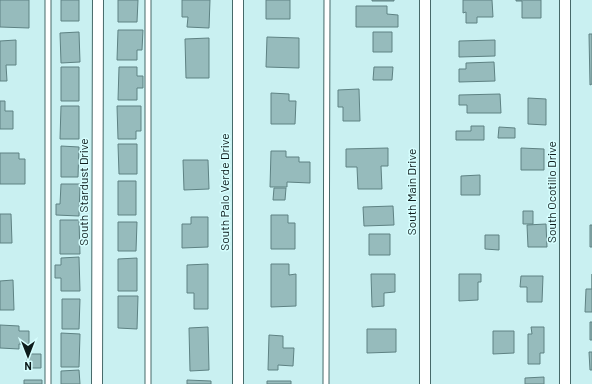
<svg xmlns="http://www.w3.org/2000/svg" width="592" height="384" font-family="Barlow,sans-serif">
	<style>
		.building { fill: #96bbbc; stroke: #5e8283 }
		.lines { fill: none; stroke-linecap: round; stroke-linejoin: round }
		.lane-casing { stroke: #466969; stroke-width: 7 }
		.street-casing { stroke: #466969; stroke-width: 12 }
		.lane { stroke: #fff; stroke-width: 5 }
		.street { stroke: #fff; stroke-width: 10 }
		.labels { text-anchor: middle; stroke-width: 3; stroke-linejoin: round; paint-order: stroke }
		.street-label { font-size: 12px; fill: #0d1c1c; stroke: #d6fefe }
	</style>
	<rect width="100%" height="100%" fill="#c9f0f1"/>
	<!-- building -->
	<path class="building" d="M0 0H29V28L0 27Z
		M61 0H79V21H61Z
		M118 0H138L137 22H118Z
		M182 0H210L209 28 187 27 188 17H182Z
		M266 0H290V19H266Z
		M372 0H394V1H372Z
		M463 0H492L493 17H477V23H466V12L463 13Z
		M516 0H541V18H522V1H516Z
		M356 6H387V14L398 15V27H356Z
		M118 30H143L142 50H137V60H117Z
		M79 32 80 62 61 63 60 33Z
		M373 32H392V52H373Z
		M589 34H592V84L590 85Z
		M267 37 299 38V68L266 67Z
		M209 38V78H186L185 39Z
		M16 40V65H6L7 81H0V41Z
		M495 40V56L459 57V41Z
		M494 62 495 81 459 82V69H466V63Z
		M61 67H79V101H61Z
		M119 67H137V76H143V88H137V100H118Z
		M374 67H393L392 80H373Z
		M359 89 360 121H343V107H338V90Z
		M271 93 289 94V101H296L295 124H271Z
		M500 94 501 113H467V105H459V95Z
		M528 98 546 99V125L528 124Z
		M0 101H5V111H13V129H0Z
		M61 106H79V139H60Z
		M117 106H141V131H136V139H118Z
		M471 126H484V140H456V131H471Z
		M499 127 515 128V138H498Z
		M118 144H137V174H119Z
		M61 146 79 147 78 177H61Z
		M388 148V166H381L382 189H358L357 167H346V149Z
		M521 148 544 149V170H521Z
		M271 151H286V157H299V162H310V183L287 182V187H270Z
		M0 153H19V159H25V184H0Z
		M183 160H208L209 189 184 190Z
		M480 175V195H461V176Z
		M118 181H136V215H118Z
		M61 184H80L79 216 56 215V204H60Z
		M274 188H286L285 200H273Z
		M393 206 394 225 364 226 363 207Z
		M523 211H533V224H523Z
		M0 214H11L12 243H0Z
		M271 215H288V223H295V249H271Z
		M191 217H208V247L182 248V224H191Z
		M60 220H79L80 254H60Z
		M118 222H137L136 251H118Z
		M546 224 547 247H528L527 225Z
		M590 225H592V247H590Z
		M369 234H390V255H369Z
		M485 235H499V250L485 249Z
		M79 257 80 291H61V278H55V265H61V258Z
		M137 258V291H118V259Z
		M208 264V309H194V293H187V265Z
		M271 264H289V275L296 274V306L271 307Z
		M371 274H395V292L384 293V306L372 307Z
		M459 274H481V282H478V300L459 301Z
		M592 274V312H585L586 289H592Z
		M521 276H543L542 302H527V287H520Z
		M13 280 14 310H0V281Z
		M118 296H138L137 329 118 328Z
		M62 299H80L79 329H62Z
		M590 322H592V340H590Z
		M0 325 19 326V331H29V344H19V349L0 348Z
		M208 327 209 370 190 371 189 328Z
		M531 327H544V353H540V364H528V334H532Z
		M367 329H396V352L367 353Z
		M493 331H514V353L493 354Z
		M61 333 80 334 79 367H61Z
		M269 335 283 336V348H294L293 366 278 365V370H268Z
		M589 352H592V370H590Z
		M27 354H41V368H27Z
		M79 370 80 384H61V371Z
		M544 377V384H525V378Z
		M24 380H42V384H24Z
		M187 380 211 381V384H187Z
		M267 381H291V384H267Z"/>
	<g class="lines">
		<defs>
			<path id="lane" d="M148 0V384
				M48 384V0
				M326 384 327 0"/>
			<path id="street" d="M238 0V384
				M425 0V384
				M97 384 98 0
				M565 384V0"/>
		</defs>
		<!-- lane casing -->
		<use href="#lane" class="lane-casing"/>
		<!-- street casing -->
		<use href="#street" class="street-casing"/>
		<!-- lane -->
		<use href="#lane" class="lane"/>
		<!-- street -->
		<use href="#street" class="street"/>
	</g>
	<g class="labels">
		<!-- street labels -->
		<g class="street-label">
			<text transform="translate(84 192) rotate(-90)" y="4">South Stardust Drive</text>
			<text transform="translate(225 192) rotate(-90)" y="4">South Palo Verde Drive</text>
			<text transform="translate(412 192) rotate(-90)" y="4">South Main Drive</text>
			<text transform="translate(552 192) rotate(-90)" y="4">South Ocotillo Drive</text>
		</g>
	</g>
	<!-- north arrow -->
	<g transform="translate(28 356) rotate(180)" stroke="#d6fefe" stroke-width="3" paint-order="stroke">
	<path d="M0-3L7 15L0 10L-7 15Z" fill="#0d1c1c"/>
	<text y="-6" font-size="11" font-weight="bold" text-anchor="middle" fill="#0d1c1c">N</text>
	</g>
</svg>
